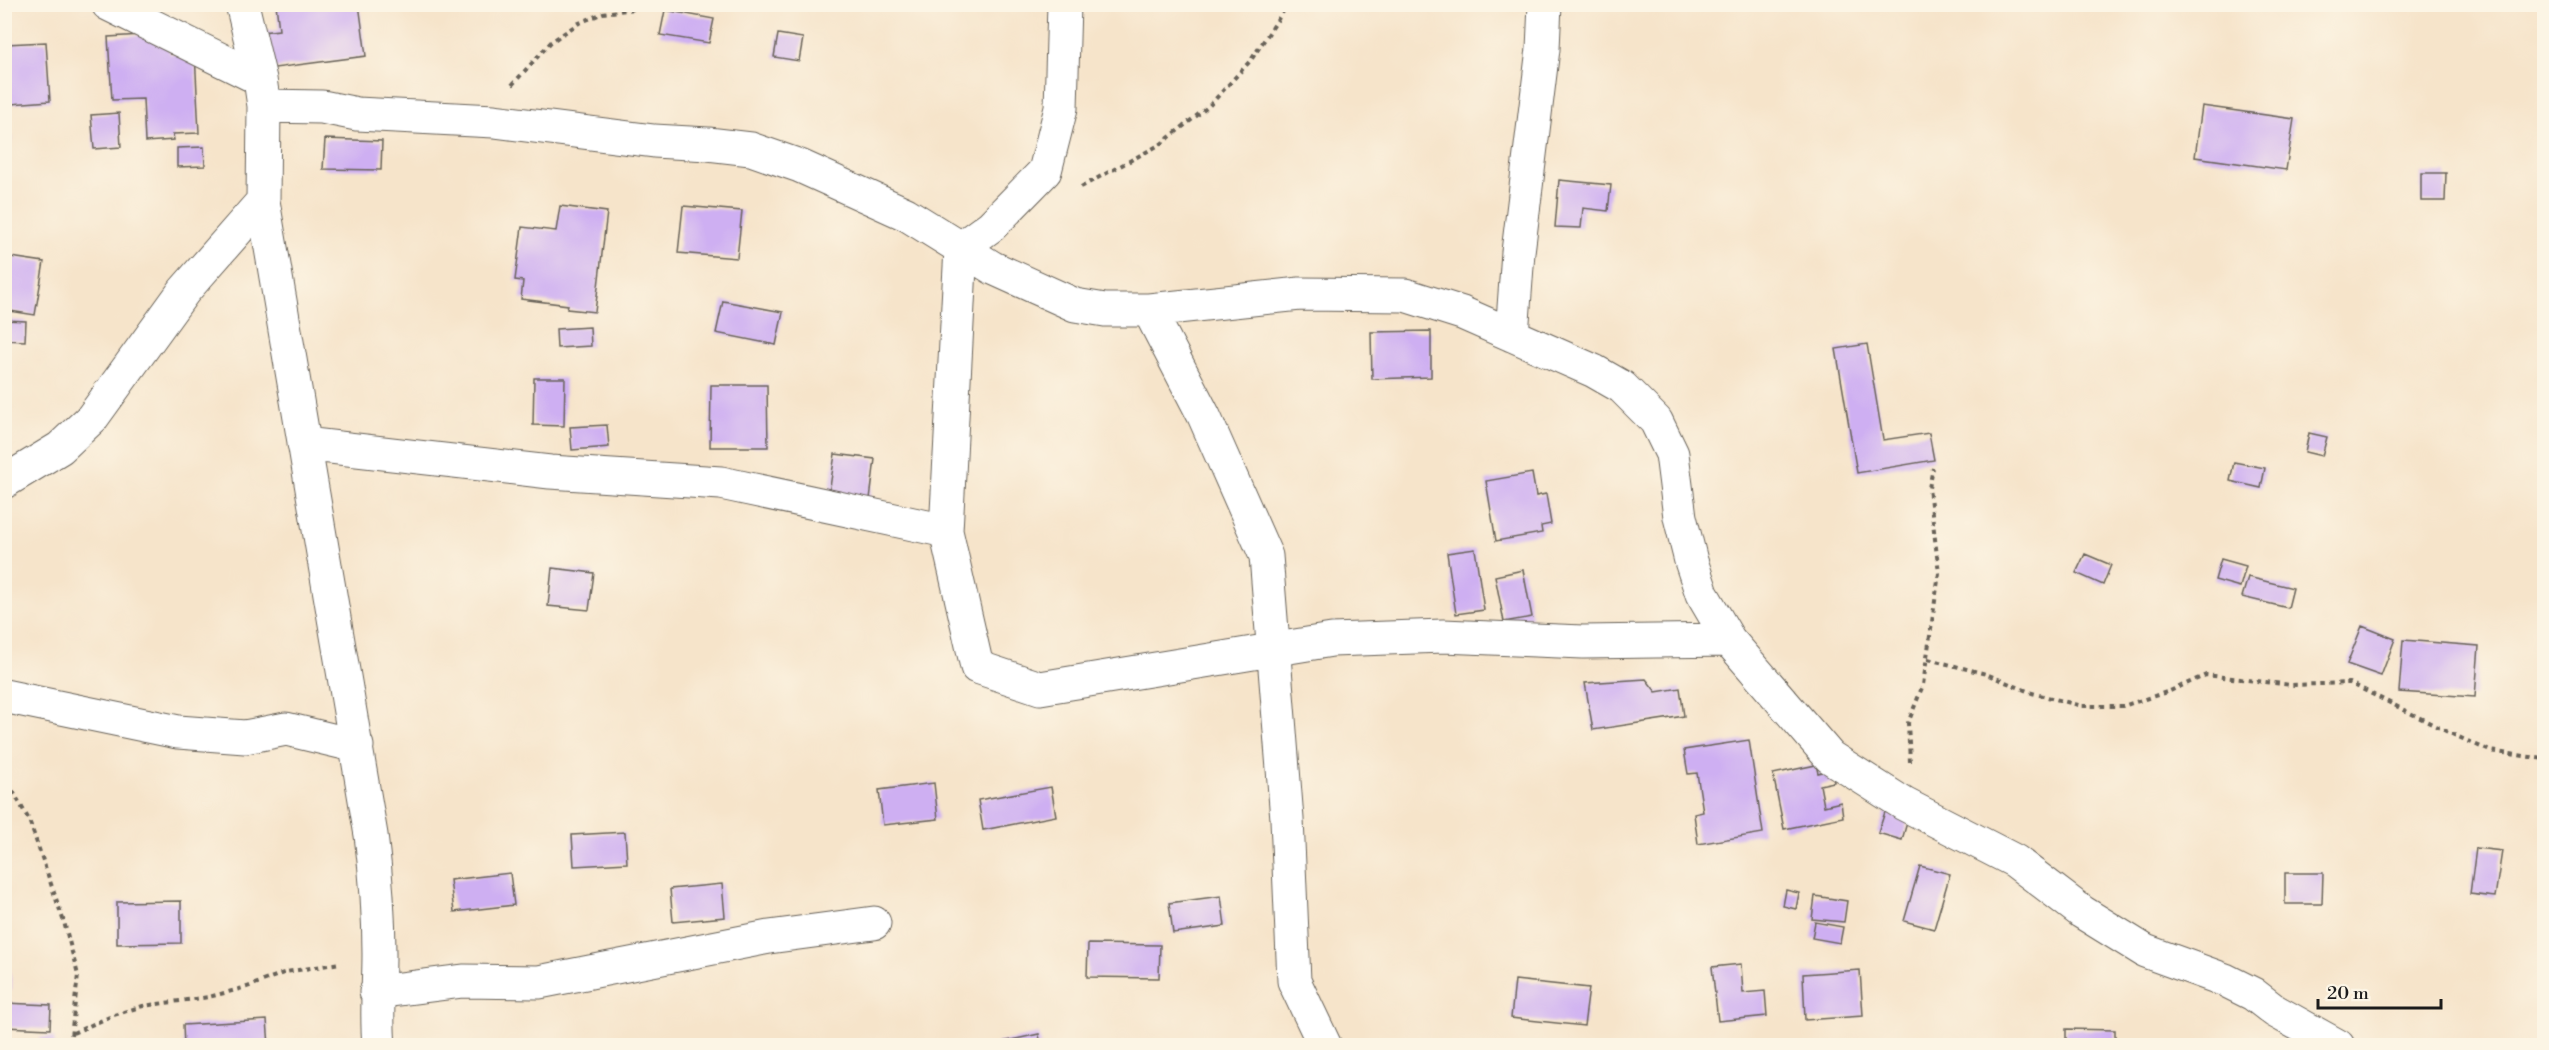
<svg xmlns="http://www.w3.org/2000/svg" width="2549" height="1050" font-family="'Libre Bodoni',serif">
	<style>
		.building { fill: #ceaff2 }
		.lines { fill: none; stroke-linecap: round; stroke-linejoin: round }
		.minor-casing { stroke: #686259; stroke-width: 35 }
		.path { stroke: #686259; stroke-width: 4; stroke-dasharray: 4.5 4.5; stroke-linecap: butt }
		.minor { stroke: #fff; stroke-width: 33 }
	</style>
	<rect width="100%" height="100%" fill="#fcf5e5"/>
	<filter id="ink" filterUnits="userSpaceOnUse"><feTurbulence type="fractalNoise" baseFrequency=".0167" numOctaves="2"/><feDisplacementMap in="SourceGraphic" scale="12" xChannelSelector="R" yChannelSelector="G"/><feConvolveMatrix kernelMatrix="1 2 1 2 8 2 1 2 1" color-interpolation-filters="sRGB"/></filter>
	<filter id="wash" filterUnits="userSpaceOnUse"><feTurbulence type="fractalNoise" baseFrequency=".008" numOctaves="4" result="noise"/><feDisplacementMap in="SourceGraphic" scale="24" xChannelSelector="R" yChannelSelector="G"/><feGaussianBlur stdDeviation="1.35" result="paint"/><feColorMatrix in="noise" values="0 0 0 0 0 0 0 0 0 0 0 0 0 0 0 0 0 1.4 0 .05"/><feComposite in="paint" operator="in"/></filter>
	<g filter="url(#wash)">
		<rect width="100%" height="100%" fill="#f6e4ca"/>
		<g id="blocks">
			<!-- building -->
			<path class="building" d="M276 4H359L366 56 267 69 262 32 279 30Z
				M665 10 714 19 709 43 660 35Z
				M159 34 169 43 170 54 195 53 199 133 173 134 174 140 145 142 143 99 112 100 108 37Z
				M778 34 803 38 799 61 774 57Z
				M46 42 50 101 11 104 6 44Z
				M2202 106 2294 119 2286 170 2195 157Z
				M119 113 121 147 94 149 91 115Z
				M4 135 12 137 6 169H4Z
				M325 139 382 141 381 170 323 169Z
				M204 147 205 166 177 167V148Z
				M2421 173H2446L2445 201H2421Z
				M1559 180 1611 185 1608 211 1583 208 1581 228 1555 227Z
				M560 206 607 212 595 312 567 309 568 305 521 299 523 281 515 280 522 227 556 231Z
				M683 206 742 211 737 258 678 253Z
				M4 256 44 262 35 315 4 310Z
				M723 301 783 312 776 345 716 333Z
				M4 320 26 321 25 341 4 340Z
				M590 327 591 346 557 348 556 329Z
				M1431 331V377L1372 379 1371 332Z
				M1867 344 1883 440 1929 433 1934 460 1857 473 1836 349Z
				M534 378H565L564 426 533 425Z
				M711 385H767L768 447H710Z
				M607 425 609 447 572 450 570 427Z
				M2309 433 2327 437 2322 456 2305 452Z
				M835 454 875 459 870 499 829 494Z
				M2234 462 2265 468 2261 488 2230 481Z
				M1532 473 1536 496 1546 494 1551 524 1541 526 1542 533 1496 541 1486 481Z
				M1475 549 1484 610 1456 614 1447 553Z
				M2085 554 2111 565 2103 585 2076 573Z
				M2221 559 2246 566 2240 587 2215 580Z
				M552 568 594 573 589 610 548 606Z
				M1523 570 1532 617 1504 622 1495 576Z
				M2248 577 2293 588 2288 608 2242 597Z
				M2362 626 2395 639 2381 676 2347 664Z
				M2403 640 2479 646 2475 697 2399 692Z
				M1646 679 1656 692 1680 688 1684 716 1593 730 1585 683Z
				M1749 740 1763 833 1698 844 1694 814 1703 812 1697 773 1688 774 1684 750Z
				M1816 765 1818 773 1832 770 1834 782 1820 785 1824 806 1841 802 1843 817 1784 829 1773 774Z
				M934 783 938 819 883 825 879 790Z
				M1051 787 1056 816 983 830 978 800Z
				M1885 812 1908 819 1902 840 1878 833Z
				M625 832 627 863 574 866 572 835Z
				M2476 848 2502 851 2495 897 2470 894Z
				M1920 866 1950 874 1934 929 1904 921Z
				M510 873 514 905 454 912 450 880Z
				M2285 873H2323L2322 904H2285Z
				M722 884 725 917 673 922 670 889Z
				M1786 890 1799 893 1796 909 1783 906Z
				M1221 896 1225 926 1173 933 1169 903Z
				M1815 896 1847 901 1844 922 1812 919Z
				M181 901V943L117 944V902Z
				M1815 922 1843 927 1840 943 1812 938Z
				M1088 944 1160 945 1159 978 1087 977Z
				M1741 964 1743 993 1765 991 1767 1016 1718 1021 1712 967Z
				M4 966H9L12 990 4 991Z
				M1860 970 1863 1016 1805 1020 1803 974Z
				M1515 980 1589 988 1584 1026 1511 1018Z
				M4 1003 51 1005 50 1029 4 1027Z
				M267 1020 269 1046H184L183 1025Z
				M2066 1029 2115 1030V1046H2066Z
				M1039 1034 1041 1046H998L997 1043Z
				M54 1037 55 1046H41L40 1038Z"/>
		</g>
	</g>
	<g filter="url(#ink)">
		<use href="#blocks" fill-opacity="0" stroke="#686259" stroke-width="1.5"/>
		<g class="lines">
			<defs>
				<path id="minor" d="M108 4 260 79
					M242 4 260 79 264 106 263 201 371 835C376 874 379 913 379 954 379 985 376 1014 379 1046
					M1064 4 1061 108 1045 171 991 226 961 248 946 531 977 667 1040 688 1332 640 1443 636 1583 642 1729 640
					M264 106 322 107 357 114 494 121 654 141 708 144 751 149 800 166 906 214 993 268 1075 305 1105 310H1149L1300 294 1405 295 1462 313 1594 371 1622 387 1656 421 1672 454 1680 517 1691 561 1702 594 1729 640 1830 757 1904 804 2015 861 2082 912 2145 951 2225 980 2253 994 2275 1011 2338 1046
					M1149 310 1204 416 1266 556 1287 819 1294 981 1325 1046
					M1512 335 1518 252 1543 49 1545 4
					M304 444 550 472 721 483 946 531
					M4 482 60 448 92 418 184 291 263 201
					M4 696 178 732 245 737 286 729 357 746
					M376 992 463 981 539 982 769 937 874 923"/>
			</defs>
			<!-- minor casing -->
			<use href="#minor" class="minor-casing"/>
			<!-- path -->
			<path class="path" d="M512 85 551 42 579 23 603 13 675 4
				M1081 187 1161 144 1209 106 1251 60 1288 4
				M1928 659 1986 674 2032 693 2082 706H2123L2170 691 2206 675 2291 685 2350 683 2454 735 2490 751 2544 759
				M1910 762 1908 723 1923 685 1939 573 1929 488 1933 468
				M4 775 29 820 64 922 78 975 70 1046
				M73 1033 114 1015 143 1006 209 997 247 987 286 972 340 963"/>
			<!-- minor -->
			<use href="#minor" class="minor"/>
		</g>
	</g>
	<!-- margin -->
	<rect width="2549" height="1050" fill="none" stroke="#fcf5e5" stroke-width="24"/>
	<!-- scale -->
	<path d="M2318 999v9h123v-9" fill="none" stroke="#1c1c1c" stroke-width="3"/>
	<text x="2327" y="999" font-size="18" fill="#1c1c1c" stroke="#fcf5e5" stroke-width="4.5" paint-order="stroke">20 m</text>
</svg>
